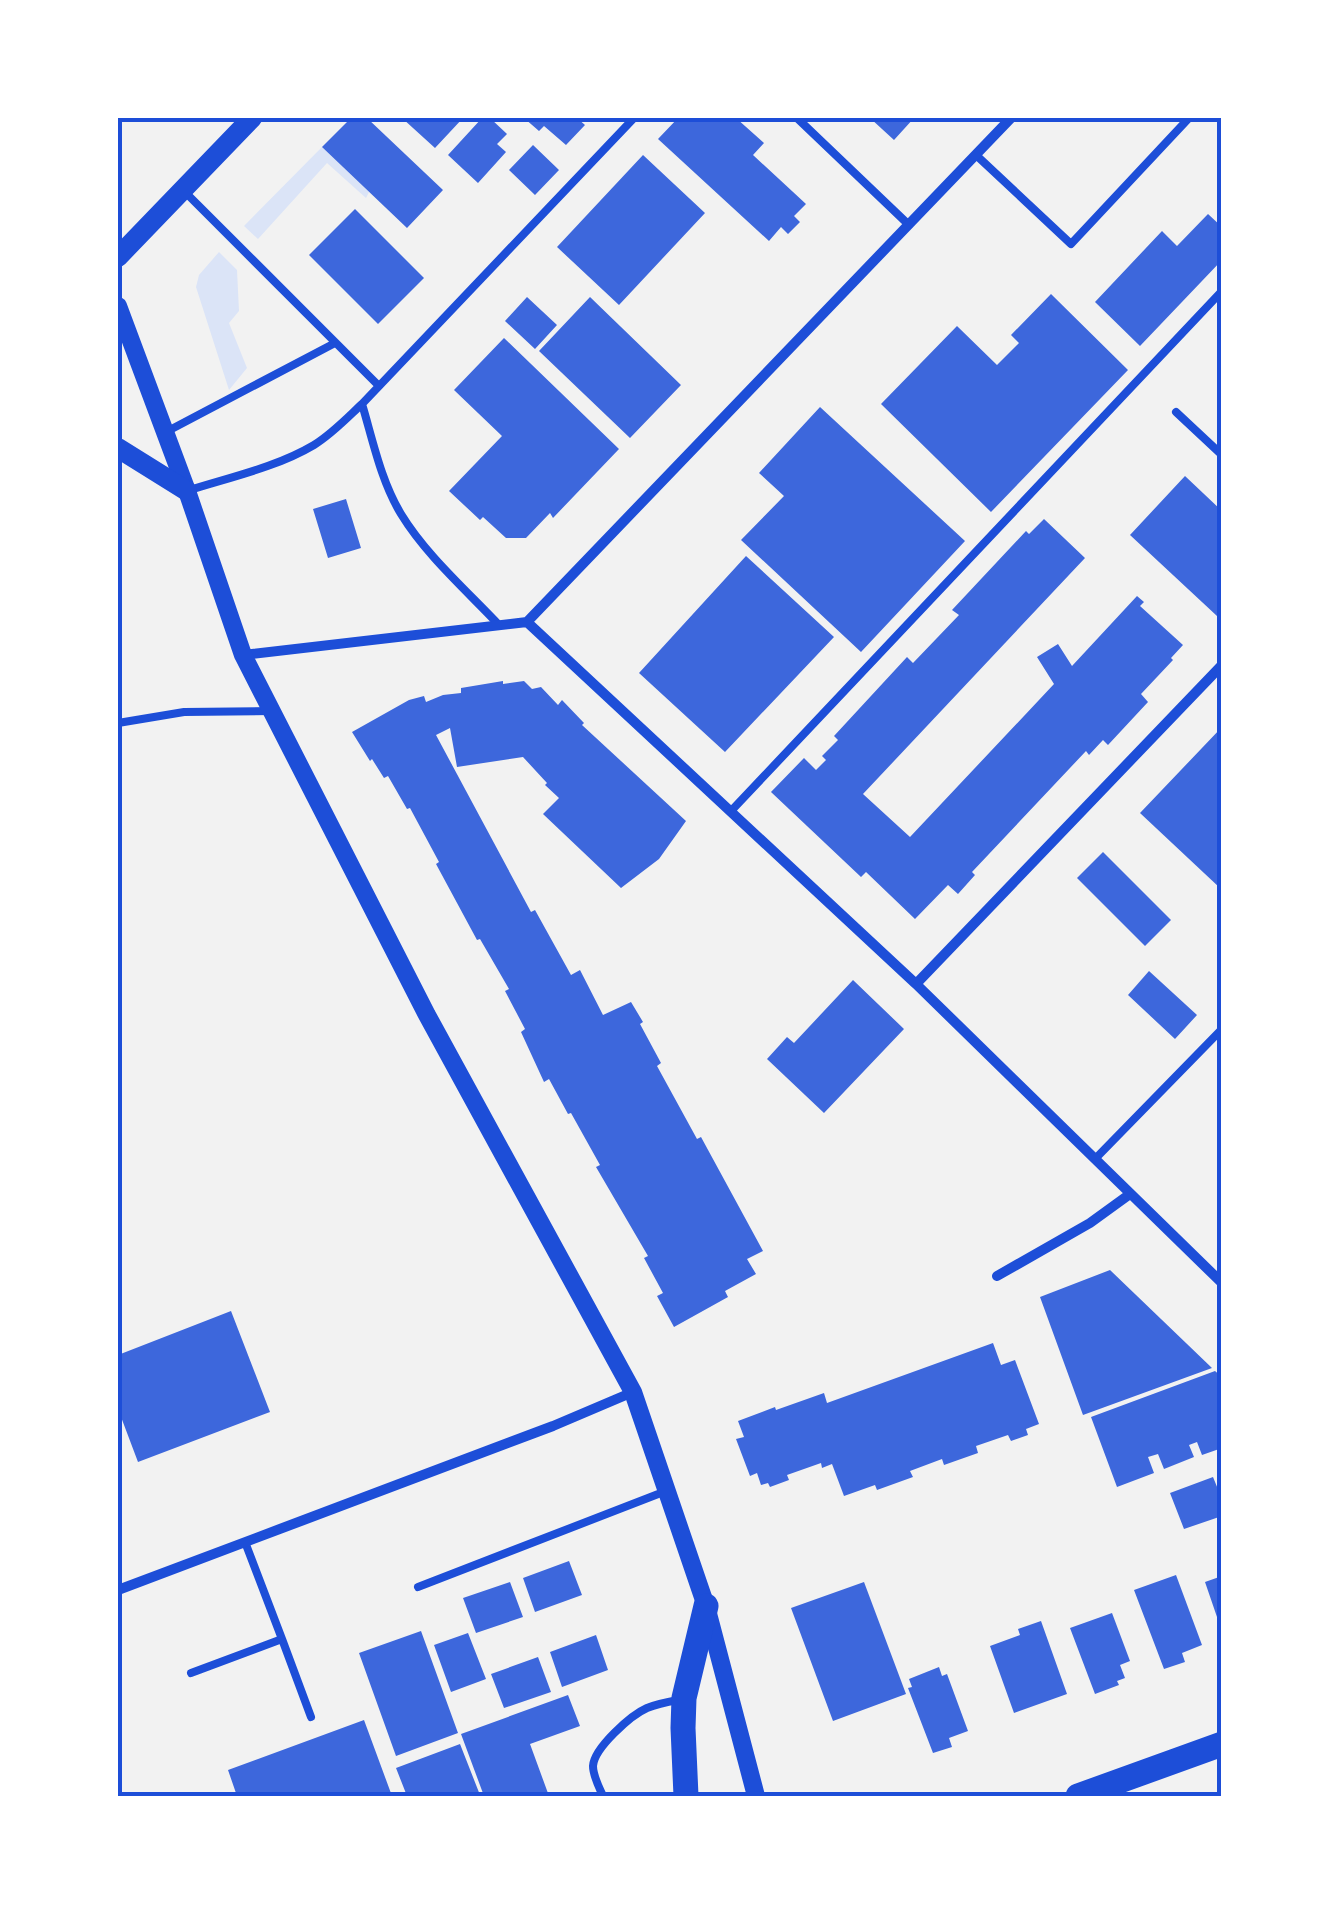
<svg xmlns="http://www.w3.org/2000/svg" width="1339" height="1914" font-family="Karla,sans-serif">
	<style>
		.green { fill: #dbe4f7 }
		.building { fill: #3d67dc }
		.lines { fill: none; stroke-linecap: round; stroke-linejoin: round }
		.service { stroke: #1d4ed8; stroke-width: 8 }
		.minor { stroke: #1d4ed8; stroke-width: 10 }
		.tertiary { stroke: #1d4ed8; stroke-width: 18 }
		.secondary { stroke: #1d4ed8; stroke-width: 20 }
		.primary { stroke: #1d4ed8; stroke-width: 25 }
		.neatline { fill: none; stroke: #1d4ed8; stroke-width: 4 }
	</style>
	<rect width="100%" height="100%" fill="#f2f2f2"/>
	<!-- green -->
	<path class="green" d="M322 147 369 192 366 198 327 163 258 239 244 226Z
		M219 252 237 270 239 311 229 323 247 368 229 390 196 287 199 275Z"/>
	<!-- building -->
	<path class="building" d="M351 118H367L443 190 407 228 322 147Z
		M402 118H463L435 148Z
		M482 118H490L507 134 497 144 506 152 478 183 448 155Z
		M524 118H577L585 125 566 145 544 126 539 131Z
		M678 118H736L764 143 753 155 806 204 794 216 800 222 788 234 781 227 769 241 658 139Z
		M870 118H914L894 140Z
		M533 145 559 170 535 195 509 170Z
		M643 155 705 213 619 305 557 247Z
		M355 209 424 278 378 324 309 255Z
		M1208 214 1222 227V260L1140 346 1095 302 1162 231 1177 246Z
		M1051 294 1128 370 991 512 881 404 957 326 997 365 1019 343 1011 335Z
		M527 297 557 325 535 349 505 321Z
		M590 297 681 385 630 438 539 351Z
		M504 338 619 449 553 518 550 513 526 538H506L483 517 480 520 449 491 502 436 454 390Z
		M820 407 965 541 861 652 741 540 784 496 759 473Z
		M1185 476 1222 511V612L1217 616 1130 535Z
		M346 499 361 548 328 558 313 509Z
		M1044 519 1085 558 863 794 910 837 1054 684 1037 657 1058 644 1072 666 1137 596 1144 602 1140 606 1183 645 1171 658 1173 660 1141 694 1148 702 1108 745 1103 740 1089 755 1086 751 972 872 975 875 958 894 948 885 915 919 866 872 861 877 771 792 804 758 816 770 826 760 822 756 838 740 834 736 907 657 913 663 959 615 952 610 1026 531 1029 534Z
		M746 556 834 637 725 752 639 673Z
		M503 681V684L524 681 532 689 541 687 558 705 562 700 584 723 582 725 686 821 659 859 621 888 543 814 559 798 545 785 547 783 523 757 457 767 450 728 436 735 531 912 535 910 571 975 580 970 603 1015 631 1002 643 1022 640 1024 661 1063 657 1066 697 1139 701 1137 763 1251 747 1259 756 1274 725 1291 728 1297 674 1327 657 1296 663 1293 644 1258 648 1256 596 1167 600 1165 571 1113 568 1114 549 1079 544 1082 521 1032 525 1029 505 991 509 989 480 939 477 940 436 864 439 862 410 808 407 809 388 776 384 778 372 759 370 761 352 732 409 700 424 696 426 702 443 695 461 693V688Z
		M1222 727V886L1220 888 1140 813Z
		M1103 852 1171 920 1145 946 1077 878Z
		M1149 971 1197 1015 1175 1039 1128 995Z
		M853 980 904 1029 824 1113 767 1059 787 1037 794 1043Z
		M1110 1270 1212 1368 1083 1415 1040 1297Z
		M231 1311 270 1412 138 1462 118 1409V1355Z
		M993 1343 1001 1365 1015 1360 1039 1424 1026 1429 1028 1435 1011 1441 1008 1435 976 1446 978 1453 944 1465 942 1459 910 1471 913 1477 877 1490 875 1485 844 1496 832 1464 822 1468 821 1463 787 1475 789 1480 770 1487 768 1483 761 1485 757 1473 750 1476 736 1439 744 1437 738 1421 775 1407 776 1410 824 1393 827 1403Z
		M1215 1371 1222 1377V1448L1202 1455 1197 1442 1189 1445 1194 1457 1164 1469 1158 1454 1148 1457 1154 1473 1117 1487 1091 1417Z
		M1213 1477 1222 1499V1516L1184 1529 1170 1493Z
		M569 1561 582 1595 535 1612 523 1578Z
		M1176 1575 1202 1645 1182 1653 1185 1662 1164 1669 1134 1590Z
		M1222 1576V1615L1217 1617 1205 1582Z
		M510 1582 523 1617 476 1633 463 1598Z
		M864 1582 906 1694 833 1721 791 1608Z
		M1112 1613 1130 1661 1120 1665 1125 1678 1117 1681 1119 1685 1095 1694 1070 1628Z
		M1041 1621 1067 1694 1014 1713 990 1646 1020 1635 1018 1629Z
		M421 1631 458 1733 396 1756 359 1653Z
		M468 1633 486 1679 451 1692 434 1645Z
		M596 1635 608 1670 562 1687 550 1652Z
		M538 1657 551 1692 504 1708 491 1674Z
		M939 1667 942 1676 947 1674 968 1731 949 1738 952 1747 933 1753 908 1688 912 1687 909 1679Z
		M568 1695 580 1726 530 1744 549 1796H484L461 1734Z
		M364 1720 392 1796H237L228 1770Z
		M460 1744 480 1795 407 1796 396 1768Z"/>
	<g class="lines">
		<!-- service -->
		<path class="service" d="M797 118 909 225
			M976 155 1071 244 1189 118
			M184 191 379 386
			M362 404C373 441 381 481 401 514 426 555 466 590 499 625
			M1176 412 1222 455
			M164 433 335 343
			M190 490C231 477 277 467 314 445 332 434 347 418 362 404L634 118
			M118 723 184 712 271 711
			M732 810 1222 291
			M1095 1159 1222 1029
			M418 1587 666 1491
			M282 1639 311 1717
			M191 1673 282 1639 245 1542
			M603 1796C599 1787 593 1776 593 1766 594 1748 631 1715 647 1708 657 1704 667 1702 678 1700"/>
		<!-- minor -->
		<path class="minor" d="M527 622 1011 118
			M243 655 527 622 916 984 1222 1283
			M916 984 1222 665
			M997 1276 1090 1223 1130 1194
			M118 1590 553 1426 633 1392"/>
		<!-- tertiary -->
		<path class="tertiary" d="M118 306 187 491 243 655 427 1015 633 1392 706 1606 756 1796"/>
		<!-- secondary -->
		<path class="secondary" d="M118 257 252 118
			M118 448 187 491"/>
		<!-- primary -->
		<path class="primary" d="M686 1796 683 1728 684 1698 706 1606
			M1078 1796 1222 1744"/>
	</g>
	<!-- border -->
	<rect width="1339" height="1914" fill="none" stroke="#ffffff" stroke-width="240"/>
	<rect x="120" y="120" width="1099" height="1674" class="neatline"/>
</svg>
